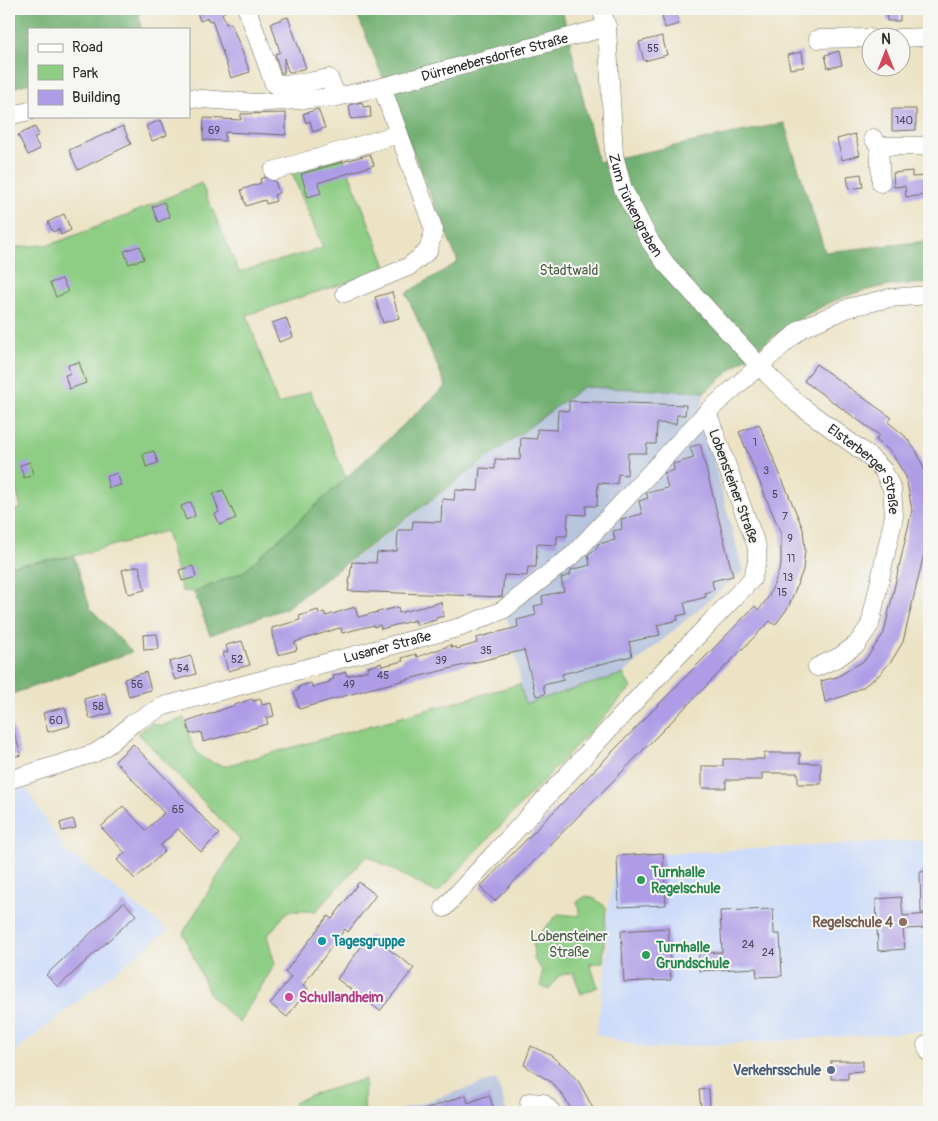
<svg xmlns="http://www.w3.org/2000/svg" width="938" height="1121" font-family="Pangolin,sans-serif">
	<style>
		.built { fill: #ccdbfa }
		.industrial { fill: #b8c5de }
		.green { fill: #8ecd84; stroke: #5c7c58 }
		.forest { fill: #72b072; stroke: #4e6e4e }
		.building { fill: #ae9de6 }
		.lines { fill: none; stroke-linecap: round; stroke-linejoin: round }
		.minor-casing { stroke: #6f6b61; stroke-width: 19 }
		.minor { stroke: #fff; stroke-width: 18 }
		.leisure-dot { fill: #2e9e5b; stroke: #f6f6f2; stroke-width: 2 }
		.education-dot { fill: #8d6e63; stroke: #f6f6f2; stroke-width: 2 }
		.culture-dot { fill: #0f9aa8; stroke: #f6f6f2; stroke-width: 2 }
		.hotel-dot { fill: #d1479c; stroke: #f6f6f2; stroke-width: 2 }
		.service-dot { fill: #5c6f8a; stroke: #f6f6f2; stroke-width: 2 }
		.labels { text-anchor: middle; stroke-width: 4; stroke-linejoin: round; paint-order: stroke }
		.number-label { font-size: 11px; fill: #4c485a }
		.street-label { font-size: 14px; fill: #2b2b2b; stroke: #f6f6f2 }
		.park-label { font-size: 14px; fill: #495c46; stroke: #f6f6f2 }
		.leisure-label { font-size: 14px; font-weight: bold; fill: #27864d; stroke: #f6f6f2; text-anchor: start }
		.education-label { font-size: 14px; font-weight: bold; fill: #785e54; stroke: #f6f6f2; text-anchor: end }
		.culture-label { font-size: 14px; font-weight: bold; fill: #0d838f; stroke: #f6f6f2; text-anchor: start }
		.hotel-label { font-size: 14px; font-weight: bold; fill: #b23c85; stroke: #f6f6f2; text-anchor: start }
		.service-label { font-size: 14px; font-weight: bold; fill: #4e5e75; stroke: #f6f6f2; text-anchor: end }
	</style>
	<rect width="100%" height="100%" fill="#f6f6f2"/>
	<filter id="ink" filterUnits="userSpaceOnUse"><feTurbulence type="fractalNoise" baseFrequency=".02" numOctaves="2"/><feDisplacementMap in="SourceGraphic" scale="10" xChannelSelector="R" yChannelSelector="G"/><feConvolveMatrix kernelMatrix="1 2 1 2 8 2 1 2 1" color-interpolation-filters="sRGB"/></filter>
	<filter id="wash" filterUnits="userSpaceOnUse"><feTurbulence type="fractalNoise" baseFrequency=".0096" numOctaves="4" result="noise"/><feDisplacementMap in="SourceGraphic" scale="20" xChannelSelector="R" yChannelSelector="G"/><feGaussianBlur stdDeviation="1.12" result="paint"/><feColorMatrix in="noise" values="0 0 0 0 0 0 0 0 0 0 0 0 0 0 0 0 0 1.4 0 .05"/><feComposite in="paint" operator="in"/></filter>
	<g filter="url(#wash)">
		<rect width="100%" height="100%" fill="#ece3c5"/>
		<!-- built -->
		<path class="built" d="M25 787 64 849 168 930 9 1056V793Z
			M929 840V1031L649 1049 596 1034 607 957 606 922 617 856Z"/>
		<!-- industrial -->
		<path class="industrial" d="M583 387 705 392 701 413 743 571 623 674 525 704 503 597 348 591 350 562Z
			M496 1079 507 1112H394Z"/>
		<!-- green -->
		<path class="green" d="M343 157 387 269 247 315 278 405 310 391 346 478 243 572 194 592 182 591 166 531 74 556 9 566V513L21 508 9 463V248L52 244 128 215 201 183 239 272 323 248 291 171Z
			M623 674 631 688 437 893 367 856 316 911H288L267 936 275 964 239 1023 210 995 183 933 240 840 138 733 152 723 161 726 184 718C192 746 193 760 225 766L520 684 525 704Z
			M586 896 595 899 606 907 603 962 590 964 598 987 581 994 573 972 558 976 549 990 541 986 542 970 534 959 533 941 558 914 580 916 577 902Z
			M365 1079 364 1112H297L294 1103 310 1095Z"/>
		<!-- forest -->
		<path class="forest" d="M9 9H138L141 29H29V83L9 89Z
			M355 9H562L598 162 784 123 825 252 929 241V284C833 280 774 334 705 392L583 387 286 608 210 635 194 592 243 572 446 386 406 293 458 262Z
			M74 556 90 608 132 652 9 695V566Z"/>
		<g id="blocks">
			<!-- building -->
			<path class="building" d="M196 9H230L222 13 226 24 231 23 250 72 231 78 212 20 209 21 208 18 200 21Z
				M886 9H900V21H887Z
				M676 12 679 24 665 28 662 16Z
				M288 17 306 68 291 72 288 71 284 58V73H281L275 54 280 52 271 23Z
				M662 36 667 55 644 61 639 42Z
				M839 51 842 65 828 68 825 55Z
				M802 52 804 67 790 69 787 55Z
				M362 102 363 107 370 106 371 117 351 119 349 105Z
				M318 109 325 128 313 132 310 121 306 123 303 114Z
				M892 109H916V130L892 131Z
				M286 113V135L225 132V141L203 140 204 118 241 120V114Z
				M161 120 167 135 152 141 146 126Z
				M123 126 131 144 78 170 69 150Z
				M35 127 39 135 34 138 40 149 28 155 18 135Z
				M855 134 860 155 842 160 837 139Z
				M370 154 374 165 318 183 321 193 308 197 301 174Z
				M912 171V177L929 176V195L906 197 905 186 894 187 893 173Z
				M861 174 863 187 849 189 847 176Z
				M265 177 275 181 279 193 274 195 276 201 266 204 265 200 246 206 241 190 261 183 260 179Z
				M164 202 170 217 158 222 152 207Z
				M64 214 71 230 61 235 59 229 53 232 48 222Z
				M140 246 144 259 129 264 124 251Z
				M62 279 68 292 56 297 50 283Z
				M392 292 399 318 383 323 375 297Z
				M286 318 293 337 279 342 272 323Z
				M79 362 86 383 69 389 65 375 70 374 68 365Z
				M816 364 892 418 888 422 905 436 917 452 929 481V533L903 642 892 660 879 675 863 687 844 696 825 702 821 681 837 677 865 660 884 633 912 510 906 477 891 452 876 440 879 435 804 381Z
				M569 401 686 405 685 415H677L676 424 657 423 656 444H647L646 453H628L627 475 618 474 617 484 598 483 597 506H586V515L568 514 567 536H557V545L537 544 536 567H528L527 576 504 575 502 597 348 591 352 562 376 563 377 553 397 551 398 530H412L413 521 441 522 442 499 454 500 455 490 478 491 480 468 495 469V459L520 460 521 438 537 439V429L557 430 558 410 569 411Z
				M759 424 803 529 805 550 803 570 788 608 775 625 770 621 495 901 480 887 755 606 759 610 769 596 781 566V534L739 432Z
				M700 444 733 576 712 581 714 590 705 593 706 597 684 603 687 614 677 616 678 620 657 625 660 635 629 642 632 656 562 674 564 680 543 685 545 694 536 696 524 650 369 689 299 709 294 692 299 690 298 687 311 683 312 687 330 682 329 681 334 679 333 676 346 672 347 676 368 670V667L381 663 382 666 391 664 403 661 402 658 416 654 417 657 451 645 452 648 456 647 457 649 477 643 476 638 518 627 517 620 536 615 534 606 543 604 542 596 564 591 561 578 570 575 571 570 590 565 588 555 596 549 598 544 615 540 613 531 622 529 621 519 642 514 639 501 648 498 646 493 668 488 664 473 674 470 673 464 694 458 690 447Z
				M154 451 158 463 146 467 143 454Z
				M30 462 33 475 24 478 20 465Z
				M117 473 121 485 109 488 106 477Z
				M223 490 236 518 220 525 215 514 219 512 213 494Z
				M191 502 195 516 186 520 181 506Z
				M139 566 145 590 128 594 122 570Z
				M193 566 196 577 182 581 179 570Z
				M441 602 444 616 436 618V620L417 625 415 620 381 629 380 625 374 627V625L342 633 341 628 336 629 295 642 297 650 278 655 272 634V628L300 620 299 616 318 610 319 614 324 612 326 616 355 607 358 617 398 607 399 613Z
				M157 634 159 649 144 650 143 635Z
				M242 641 250 665 228 671 223 653 228 652 226 645Z
				M191 656 196 674 175 680 169 662Z
				M146 672 151 690 129 696 124 679Z
				M105 693 111 713 90 719 84 699Z
				M252 699 253 701 261 699 262 705 271 703 274 716 266 718 268 724 203 742 201 732 190 734 187 722Z
				M65 707 70 726 48 732 43 713Z
				M9 722H11L21 755 9 758Z
				M133 744 219 834 201 852 178 829 160 846 165 851 135 879 117 860 125 853 101 827 123 806 146 830 164 813 115 761Z
				M764 753H800V763H821V784H798V773H762V780H726V788H702V766H723V759H764Z
				M73 819 76 828 62 831 60 823Z
				M663 853 666 905 619 907 617 856Z
				M929 871V913H921L920 872Z
				M359 882 376 895 348 932 345 929 303 985 308 989 287 1017 270 1004 291 977 285 972 328 916 332 919Z
				M901 897 903 916 929 914V928L903 929 905 949 878 951 876 899Z
				M124 902 136 915 58 987 46 975Z
				M773 909 774 934H780L782 976 757 977 756 968 699 971V953L722 952 720 911Z
				M668 928 671 980 624 982 621 931Z
				M370 935 414 968 380 1011 337 979Z
				M531 1046 550 1055 565 1067 579 1082 595 1112H573L562 1094 551 1082 524 1065Z
				M831 1061H863V1071L848 1072V1079H831Z
				M709 1089 710 1109H701L699 1090Z
				M466 1095 468 1103 489 1095 495 1112H418Z"/>
		</g>
	</g>
	<g filter="url(#ink)">
		<use href="#blocks" fill-opacity="0" stroke="#6f6b61" stroke-width="1"/>
		<g class="lines">
			<defs>
				<g id="minor">
					<path d="M247 9 274 84 302 83 329 78 337 97"/>
					<path id="s1" d="M601 9 607 27 614 155 623 189 651 243 666 264 768 375 798 404 869 456 883 470 892 489 894 516 870 625 857 644 839 657 817 667"/>
					<path d="M898 38 929 37"/>
					<path d="M818 39 870 38"/>
					<path id="s2" d="M189 98 256 103 337 97 382 87 607 27"/>
					<path d="M9 116 29 111"/>
					<path d="M873 138 879 146 881 183"/>
					<path d="M879 146H929"/>
					<path d="M273 171 399 134"/>
					<path d="M345 293 408 267 428 251 434 230 382 87"/>
					<path id="s3" d="M9 780 95 753 109 744 133 723 164 706 461 627 503 610 574 554 707 412"/>
					<path d="M444 908 650 685 752 579 757 562V547L707 412 802 328 851 307 890 298 929 295"/>
					<path d="M926 1045 929 1052"/>
					<path d="M529 1102 543 1103 552 1112"/>
				</g>
			</defs>
			<!-- minor casing -->
			<use href="#minor" class="minor-casing"/>
			<!-- minor -->
			<use href="#minor" class="minor"/>
		</g>
	</g>
	<!-- markers -->
	<g class="leisure-dot">
		<circle cx="641" cy="880" r="5"/>
		<circle cx="646" cy="955" r="5"/>
	</g>
	<circle class="education-dot" cx="903" cy="922" r="5"/>
	<circle class="culture-dot" cx="322" cy="941" r="5"/>
	<circle class="hotel-dot" cx="289" cy="997" r="5"/>
	<circle class="service-dot" cx="831" cy="1070" r="5"/>
	<g class="labels">
		<!-- number labels -->
		<g class="number-label">
			<text x="653" y="52">55</text>
			<text x="904" y="124">140</text>
			<text x="214" y="134">69</text>
			<text x="755" y="446">1</text>
			<text x="766" y="474">3</text>
			<text x="775" y="498">5</text>
			<text x="785" y="520">7</text>
			<text x="790" y="542">9</text>
			<text x="791" y="562">11</text>
			<text x="788" y="581">13</text>
			<text x="782" y="596">15</text>
			<text x="486" y="654">35</text>
			<text x="237" y="663">52</text>
			<text x="441" y="664">39</text>
			<text x="183" y="672">54</text>
			<text x="383" y="679">45</text>
			<text x="137" y="688">56</text>
			<text x="349" y="688">49</text>
			<text x="98" y="710">58</text>
			<text x="56" y="724">60</text>
			<text x="178" y="813">65</text>
			<text x="748" y="948">24</text>
			<text x="768" y="956">24</text>
		</g>
		<!-- street labels -->
		<g class="street-label">
			<text dy="5" stroke="none"><textPath href="#s2" startOffset="311">Dürrenebersdorfer Straße</textPath></text>
			<text dy="5" stroke="none"><textPath href="#s1" startOffset="202">Zum Türkengraben</textPath></text>
			<text dy="5" stroke="none"><textPath href="#s1" startOffset="558">Elsterberger Straße</textPath></text>
			<text transform="translate(734 486) rotate(70)" y="5">Lobensteiner Straße</text>
			<text dy="5" stroke="none"><textPath href="#s3" startOffset="405">Lusaner Straße</textPath></text>
		</g>
		<!-- park labels -->
		<g class="park-label">
			<text x="569" y="275">Stadtwald</text>
			<text x="569" y="941">Lobensteiner<tspan x="569" dy="16">Straße</tspan></text>
		</g>
		<!-- leisure labels -->
		<g class="leisure-label">
			<text x="651" y="877">Turnhalle<tspan x="651" dy="16">Regelschule</tspan></text>
			<text x="656" y="952">Turnhalle<tspan x="656" dy="16">Grundschule</tspan></text>
		</g>
		<!-- education labels -->
		<g class="education-label">
			<text x="893" y="927">Regelschule 4</text>
		</g>
		<!-- culture labels -->
		<g class="culture-label">
			<text x="332" y="946">Tagesgruppe</text>
		</g>
		<!-- hotel labels -->
		<g class="hotel-label">
			<text x="299" y="1002">Schullandheim</text>
		</g>
		<!-- service labels -->
		<g class="service-label">
			<text x="821" y="1075">Verkehrsschule</text>
		</g>
	</g>
	<!-- margin -->
	<rect width="938" height="1121" fill="none" stroke="#f6f6f2" stroke-width="30"/>
	<!-- legend -->
	<rect x="28" y="28" width="162" height="90" fill="#f6f6f2" stroke="#a5a5a2"/>
	<rect x="38" y="44" width="25" height="8" fill="#ffffff" stroke="#a5a5a2"/>
	<text x="72" y="52" font-size="15" fill="#2b2b2b">Road</text>
	<rect x="38" y="65" width="25" height="15" fill="#8ecd84" stroke="#a5a5a2"/>
	<text x="72" y="78" font-size="15" fill="#2b2b2b">Park</text>
	<rect x="38" y="90" width="25" height="15" fill="#ae9de6" stroke="#a5a5a2"/>
	<text x="72" y="102" font-size="15" fill="#2b2b2b">Building</text>
	<!-- north arrow -->
	<g transform="translate(886 52)"><circle r="24" fill="#f6f6f2" stroke="#a5a5a2"/>
	<path d="M0-4L9 19L0 12L-9 19Z" fill="#d1495b"/>
	<text y="-8" font-size="14" font-weight="bold" text-anchor="middle" fill="#2b2b2b">N</text>
	</g>
</svg>
